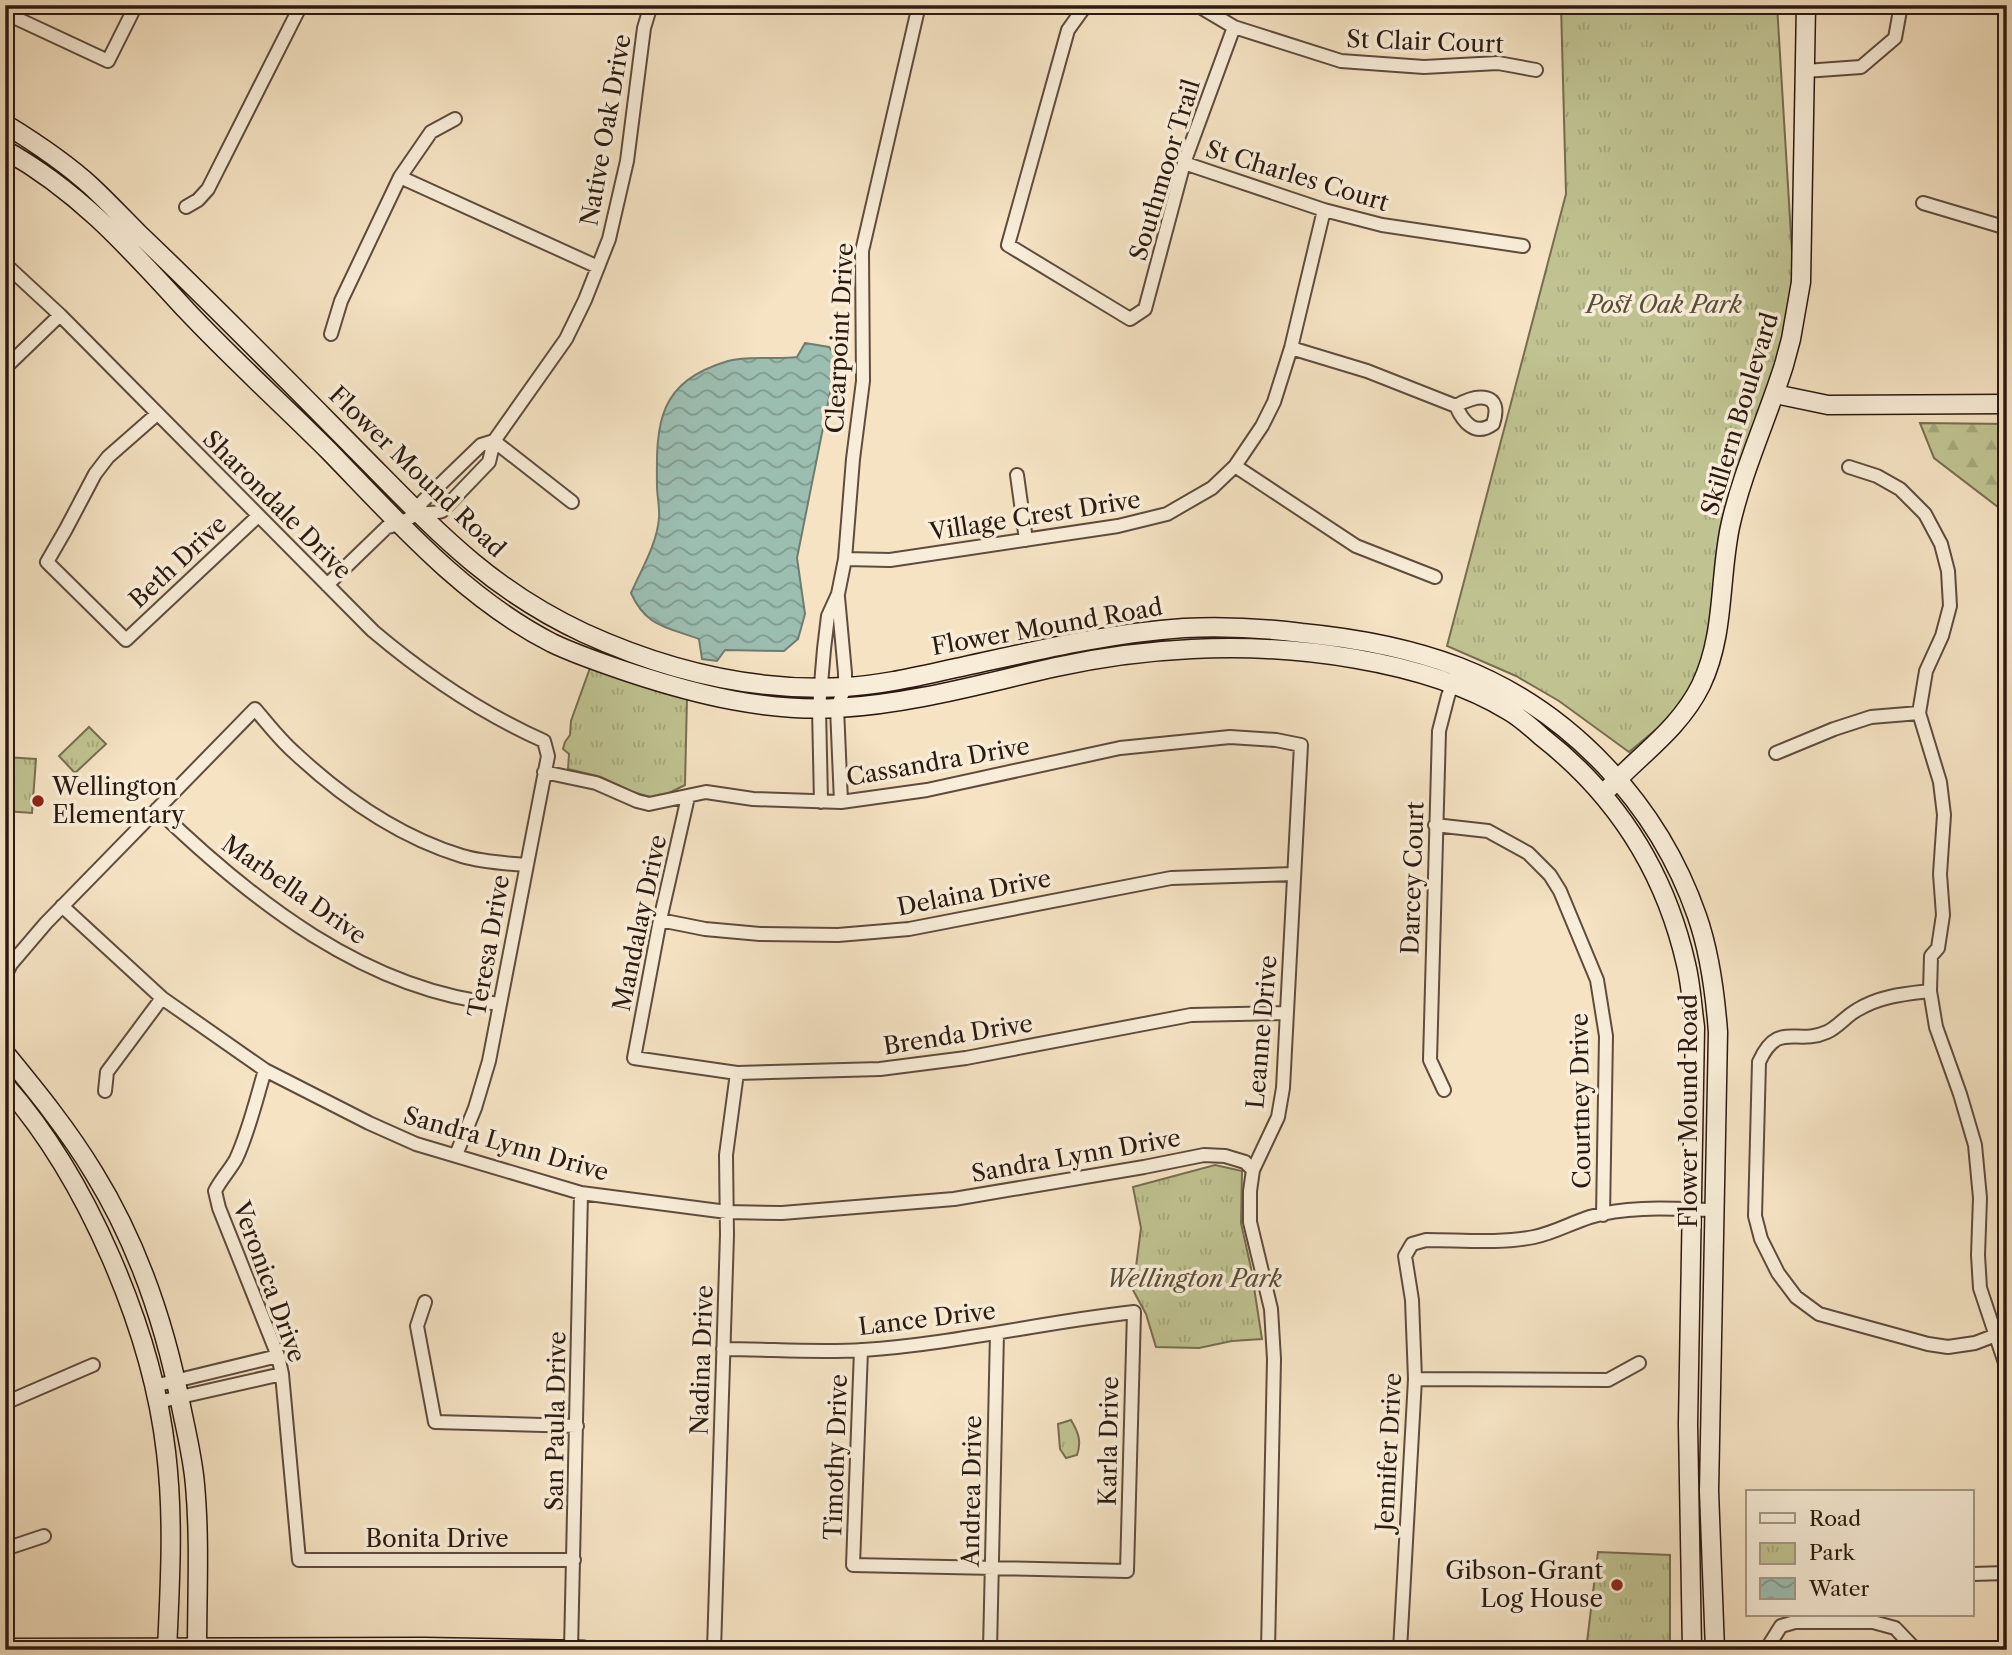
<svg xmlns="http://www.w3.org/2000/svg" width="2012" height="1655" font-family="'Libre Caslon Text',serif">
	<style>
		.forest { fill: url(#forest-firs); stroke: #766e51; stroke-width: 2 }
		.park { fill: url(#park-tufts); stroke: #766e51; stroke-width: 2 }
		.water { fill: url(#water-waves); stroke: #6f7c71; stroke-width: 2 }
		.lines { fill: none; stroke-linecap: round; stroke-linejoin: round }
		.street-casing { stroke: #5e4c3e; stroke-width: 16 }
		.secondary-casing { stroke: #2c1a11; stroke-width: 21 }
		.street { stroke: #f8edd8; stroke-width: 12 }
		.secondary { stroke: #f8edd8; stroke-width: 18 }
		.poi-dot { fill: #8f2418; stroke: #f8edd8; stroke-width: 2.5 }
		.labels { text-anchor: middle; stroke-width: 7; stroke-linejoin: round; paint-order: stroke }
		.street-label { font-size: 24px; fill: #2c1a11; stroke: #f8edd8 }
		.park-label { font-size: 24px; font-style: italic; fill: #584d37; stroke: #f8edd8 }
		.poi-label { font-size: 24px; fill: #2c1a11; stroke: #f8edd8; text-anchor: start }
	</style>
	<defs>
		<pattern id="forest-firs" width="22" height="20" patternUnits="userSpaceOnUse" patternTransform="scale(1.75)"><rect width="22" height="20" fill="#c0c391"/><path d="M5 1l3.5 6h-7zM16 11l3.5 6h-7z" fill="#a5a77c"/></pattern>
		<pattern id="park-tufts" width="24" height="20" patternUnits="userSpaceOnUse" patternTransform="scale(1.75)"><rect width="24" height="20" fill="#c0c391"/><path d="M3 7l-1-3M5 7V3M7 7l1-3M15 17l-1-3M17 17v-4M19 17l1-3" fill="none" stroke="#a5a77c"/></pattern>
		<pattern id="water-waves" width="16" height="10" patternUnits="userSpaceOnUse" patternTransform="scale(1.75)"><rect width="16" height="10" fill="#9cbeb1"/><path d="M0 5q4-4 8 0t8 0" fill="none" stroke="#7f9a8f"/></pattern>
	</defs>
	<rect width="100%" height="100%" fill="#f5e3c3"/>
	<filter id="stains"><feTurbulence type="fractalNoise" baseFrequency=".00286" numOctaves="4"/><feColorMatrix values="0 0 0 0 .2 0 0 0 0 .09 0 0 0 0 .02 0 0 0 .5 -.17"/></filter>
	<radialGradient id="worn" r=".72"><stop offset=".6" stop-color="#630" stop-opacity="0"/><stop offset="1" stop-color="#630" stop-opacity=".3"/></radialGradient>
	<!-- forest -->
	<path class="forest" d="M1920 423 2007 424V514L1934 458Z"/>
	<!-- park -->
	<path class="park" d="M1561 5H1777L1793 268 1786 333 1708 639 1694 682 1676 713 1629 752 1559 701 1516 676 1447 646 1566 194Z
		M590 668 687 697 685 785 657 799 633 792 601 777 568 769 569 754 563 749 565 742 570 735 571 721Z
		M89 727 106 744 75 773 59 756Z
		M5 757 36 759 32 813 5 811Z
		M1215 1165 1242 1171 1241 1223 1251 1268 1262 1339 1232 1341 1199 1348 1156 1347 1146 1314 1133 1290 1141 1228 1133 1187Z
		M1071 1420C1078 1432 1082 1441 1077 1455L1066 1458 1060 1449 1058 1424Z
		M1598 1552 1670 1555V1650H1586Z"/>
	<!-- water -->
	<path class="water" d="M805 343 829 347C843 363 837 374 830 393L797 558 805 614 798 639 784 651 725 650 717 661 702 659 699 639C667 627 646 627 631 593 641 570 657 544 659 518 660 508 657 496 657 486 656 422 658 382 728 361 749 355 774 360 797 357Z"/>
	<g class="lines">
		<defs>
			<path id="street" d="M1086 5 1068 30 1008 245 1130 319 1145 309 1184 163 1234 27
				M1197 5 1234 27 1341 61 1424 67 1498 63 1536 70
				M5 13 108 61 136 5
				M1805 71 1861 67 1895 38 1901 5
				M1184 163 1324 210 1382 225 1523 246
				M400 177 598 267
				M1923 203 2007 228
				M186 207 198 200 208 189 301 5
				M5 264 60 315 373 631C425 675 481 713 544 741L548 756 489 1061 475 1108 456 1155
				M331 334 341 301 400 177 431 132 455 119
				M1291 348 1367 371 1456 406C1463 422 1475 437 1493 424 1504 391 1476 394 1456 406
				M5 368 60 315
				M157 414 108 457 95 474 66 529 47 562 126 640 258 516
				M494 441 572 502
				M1235 466 1356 546 1435 577
				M1849 467 1877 476 1900 489 1925 514 1941 544 1948 571 1950 606 1942 636 1926 671 1919 713 1940 782 1944 815 1940 874 1943 915 1938 948 1931 956 1930 991 1936 1027 1960 1094 1975 1145 1980 1198 1978 1255 1980 1288 2007 1369
				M1017 475 1026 540
				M419 514 421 503 481 445 494 441
				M845 559 890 560 1118 526 1167 514 1212 488 1235 466 1262 426 1274 402 1291 348 1324 210
				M327 585 387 527C401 525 408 517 419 514 427 512 434 514 442 511L489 462 494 441 566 339 585 300 609 239 627 161 644 28 651 5
				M838 597 845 673V687L837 708 841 802
				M1776 753 1834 729 1871 717 1919 713
				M544 772 596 783 637 801 649 804 706 792 753 799 841 802 927 790 1120 748 1230 737 1276 740 1301 745 1283 1088 1278 1117 1253 1170 1250 1191V1222L1271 1309 1274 1359 1268 1650
				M688 797 660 920 634 1058 737 1073 880 1069 966 1058 1191 1015 1287 1013
				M821 802 819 708 824 649 828 616 838 594 845 559 853 459 863 381 862 251 919 5
				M157 809C251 900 366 991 500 1004
				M1435 825 1488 831 1528 853 1550 875 1560 891 1597 980 1606 1036 1603 1215
				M62 906 162 998 265 1070 369 1123 416 1144 581 1193 727 1212 782 1213 954 1199 1144 1167 1204 1155 1225 1156 1245 1162 1253 1170
				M660 920 705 929 760 934 838 935 909 929 1171 878 1294 874
				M5 976 11 964 46 923 255 709C268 724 280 740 295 753 342 797 400 837 462 856 482 862 504 863 525 865
				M1930 991C1904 994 1880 996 1857 1010 1846 1016 1838 1027 1827 1032 1796 1046 1778 1020 1759 1062L1755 1216 1761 1239 1778 1273 1796 1297 1819 1314 1928 1344 1948 1347 1975 1343 1996 1335
				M265 1070C256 1100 249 1131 236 1159 230 1170 221 1179 215 1191L219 1208 278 1356 282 1374 299 1560H574
				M1444 1090 1430 1060 1439 731 1448 696 1459 667
				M105 1091 107 1072 162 998
				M425 1302 417 1326 435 1422 577 1426
				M723 1349C769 1349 817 1353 863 1350 954 1344 1043 1322 1134 1312L1127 1571 853 1565 861 1350
				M1415 1379 1608 1380 1639 1363
				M154 1386 278 1356
				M158 1402 282 1374
				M5 1403 93 1365
				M5 1549 44 1536
				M1972 1574 2007 1573
				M571 1650 581 1193
				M714 1650 727 1235 726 1155 737 1073
				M990 1650 997 1333
				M1400 1650 1415 1379 1412 1300 1405 1256 1412 1244 1426 1240C1461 1240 1499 1244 1534 1237 1554 1233 1571 1223 1590 1217 1629 1205 1675 1209 1715 1210
				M1766 1650 1781 1626 1795 1622H1873L1895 1628 1916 1650"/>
			<path id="secondary" d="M5 124C36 143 66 163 92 187 108 202 123 218 138 233 218 309 296 389 374 468 442 537 494 591 584 633 665 670 755 692 845 687 884 685 923 675 961 667 1034 651 1109 633 1184 628 1223 626 1263 628 1302 633 1354 638 1409 648 1459 667 1570 710 1658 804 1697 916 1710 953 1715 992 1718 1032L1709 1491 1715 1650
				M5 150C80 192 129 248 186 310 232 359 282 404 329 451 397 521 464 598 552 643 577 655 604 664 631 673 698 695 767 712 838 708 912 704 984 683 1056 667 1097 658 1149 651 1192 649 1289 644 1424 659 1509 711 1521 718 1532 728 1542 737 1616 795 1665 872 1686 964 1691 984 1692 1006 1695 1027L1688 1424 1692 1650
				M1775 394 1828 405 2007 404
				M1609 788C1641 754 1680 728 1701 685 1725 635 1719 580 1730 527 1742 472 1767 419 1784 365L1791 339 1801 282 1806 5
				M5 1053C37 1092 68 1130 94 1173 139 1246 166 1327 182 1411 187 1435 193 1460 195 1485 200 1540 197 1595 197 1650
				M5 1085C87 1178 152 1330 166 1452 174 1518 170 1584 167 1650
				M5 1648 424 1647 584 1650"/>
		</defs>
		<!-- street casing -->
		<use href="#street" class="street-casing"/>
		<!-- secondary casing -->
		<use href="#secondary" class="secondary-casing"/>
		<!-- street -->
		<use href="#street" class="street"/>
		<!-- secondary -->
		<use href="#secondary" class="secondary"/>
	</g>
	<!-- markers -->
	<g class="poi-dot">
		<circle cx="38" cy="801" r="7"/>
		<circle cx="1617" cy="1585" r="7"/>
	</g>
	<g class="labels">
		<!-- street labels -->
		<g class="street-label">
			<text transform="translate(1425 42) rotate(2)" y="8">St Clair Court</text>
			<text transform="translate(606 130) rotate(-80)" y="8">Native Oak Drive</text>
			<text transform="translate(1165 170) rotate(-73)" y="8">Southmoor Trail</text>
			<text transform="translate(1297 176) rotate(17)" y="8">St Charles Court</text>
			<text transform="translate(840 338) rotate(-87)" y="8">Clearpoint Drive</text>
			<text transform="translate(1740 414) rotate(-73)" y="8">Skillern Boulevard</text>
			<text transform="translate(417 472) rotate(44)" y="8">Flower Mound Road</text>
			<text transform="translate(277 505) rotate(45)" y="8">Sharondale Drive</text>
			<text transform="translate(1035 516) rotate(-9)" y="8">Village Crest Drive</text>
			<text transform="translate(178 562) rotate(-43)" y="8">Beth Drive</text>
			<text transform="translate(1047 627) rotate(-10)" y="8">Flower Mound Road</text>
			<text transform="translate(938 762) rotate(-10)" y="8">Cassandra Drive</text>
			<text transform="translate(1413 878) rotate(-88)" y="8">Darcey Court</text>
			<text transform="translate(294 890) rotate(35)" y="8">Marbella Drive</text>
			<text transform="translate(974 893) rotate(-11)" y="8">Delaina Drive</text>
			<text transform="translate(640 923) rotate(-78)" y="8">Mandalay Drive</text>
			<text transform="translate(489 946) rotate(-80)" y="8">Teresa Drive</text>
			<text transform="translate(1262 1032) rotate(-85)" y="8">Leanne Drive</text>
			<text transform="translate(958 1035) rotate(-9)" y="8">Brenda Drive</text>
			<text transform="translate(1581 1101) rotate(-91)" y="8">Courtney Drive</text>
			<text transform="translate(1689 1111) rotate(-90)" y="8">Flower Mound Road</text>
			<text transform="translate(506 1144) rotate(16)" y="8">Sandra Lynn Drive</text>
			<text transform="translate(1076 1156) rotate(-10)" y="8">Sandra Lynn Drive</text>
			<text transform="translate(269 1282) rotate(70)" y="8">Veronica Drive</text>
			<text transform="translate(927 1319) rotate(-7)" y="8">Lance Drive</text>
			<text transform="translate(702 1360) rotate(-88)" y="8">Nadina Drive</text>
			<text transform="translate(556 1421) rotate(-89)" y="8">San Paula Drive</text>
			<text transform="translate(1109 1441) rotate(-89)" y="8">Karla Drive</text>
			<text transform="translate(1389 1452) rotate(-87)" y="8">Jennifer Drive</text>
			<text transform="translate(836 1457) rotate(-88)" y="8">Timothy Drive</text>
			<text transform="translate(972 1491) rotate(-89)" y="8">Andrea Drive</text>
			<text x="437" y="1547">Bonita Drive</text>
		</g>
		<!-- park labels -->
		<g class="park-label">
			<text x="1664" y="313">Post Oak Park</text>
			<text x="1194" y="1287">Wellington Park</text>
		</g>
		<!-- poi labels -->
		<g class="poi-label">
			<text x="52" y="795">Wellington<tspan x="52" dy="28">Elementary</tspan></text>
			<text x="1603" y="1579" text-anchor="end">Gibson-Grant<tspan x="1603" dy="28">Log House</tspan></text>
		</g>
	</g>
	<!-- margin -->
	<rect width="2012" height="1655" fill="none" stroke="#f5e3c3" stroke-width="28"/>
	<rect x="7" y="7" width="1998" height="1641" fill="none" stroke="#2c1a11" stroke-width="3.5"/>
	<rect x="14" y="14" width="1984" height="1627" fill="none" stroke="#2c1a11" stroke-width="2"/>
	<!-- legend -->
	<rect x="1746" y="1490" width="228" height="126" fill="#f8edd8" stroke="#a69988" stroke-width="2"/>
	<rect x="1760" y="1513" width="35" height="10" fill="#f8edd8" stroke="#a69988" stroke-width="2"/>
	<text x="1809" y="1526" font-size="21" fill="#2c1a11">Road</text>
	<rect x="1760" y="1543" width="35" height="21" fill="url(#park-tufts)" stroke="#a69988" stroke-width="2"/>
	<text x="1809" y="1560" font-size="21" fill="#2c1a11">Park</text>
	<rect x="1760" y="1578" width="35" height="21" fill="url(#water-waves)" stroke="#a69988" stroke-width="2"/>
	<text x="1809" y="1596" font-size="21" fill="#2c1a11">Water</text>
	<rect width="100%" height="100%" filter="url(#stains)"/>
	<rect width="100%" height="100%" fill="url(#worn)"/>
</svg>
